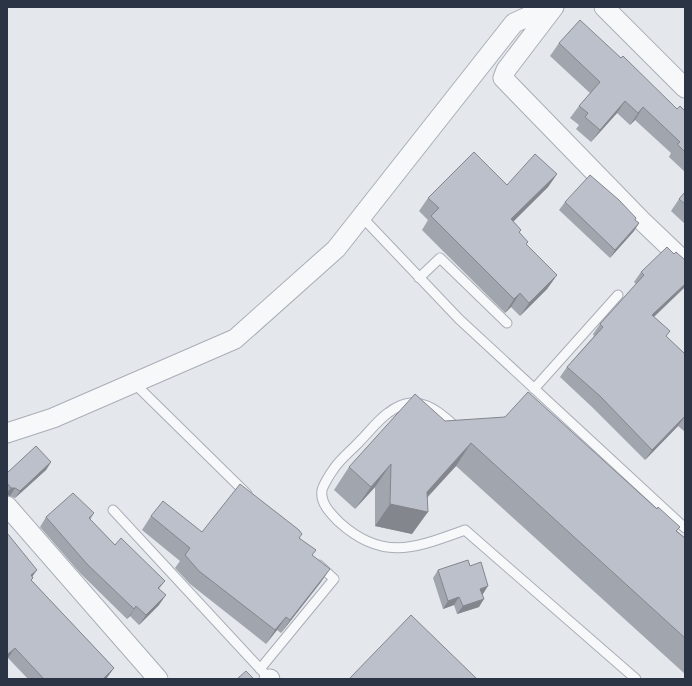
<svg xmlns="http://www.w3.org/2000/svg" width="692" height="686" font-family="Lato,sans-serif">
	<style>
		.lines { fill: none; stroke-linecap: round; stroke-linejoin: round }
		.service-casing { stroke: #a9aeb7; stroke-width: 11 }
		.minor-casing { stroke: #a9aeb7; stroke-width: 21 }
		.service { stroke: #f7f8fa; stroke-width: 9 }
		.minor { stroke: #f7f8fa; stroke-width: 19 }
		.wall { fill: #a1a5ae }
		.shaded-wall { fill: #83868d }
		.building { fill: #bbc0ca; stroke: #83868d }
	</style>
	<rect width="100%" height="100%" fill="#e4e7ec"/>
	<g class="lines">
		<defs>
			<path id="service" d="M361 216 459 319 685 528
				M419 278 440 258 507 323
				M134 383 247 494
				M534 389 618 295
				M457 428C445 417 432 405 416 403 406 402 396 407 388 413 378 420 369 432 360 441 352 450 340 459 333 470 330 474 322 487 322 491 320 503 331 514 339 522 383 562 415 548 465 530L636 679
				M113 510 264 673
				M260 669 334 579 319 565"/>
			<path id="minor" d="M554 7 506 70 503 78 641 220 685 262
				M604 7 685 88
				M7 433 53 418 235 339 336 249 514 23 549 7
				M7 506 158 679
				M269 679H270"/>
		</defs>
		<!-- service casing -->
		<use href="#service" class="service-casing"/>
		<!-- minor casing -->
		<use href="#minor" class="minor-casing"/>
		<!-- service -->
		<use href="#service" class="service"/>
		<!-- minor -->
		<use href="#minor" class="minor"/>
	</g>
	<!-- wall -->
	<path class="wall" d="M559 43 677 109 685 111V172L669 157 671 153 635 120 630 125 617 113 591 142 576 129 579 125 570 118 579 106 590 93 550 56Z
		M557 174 548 187 513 221 521 230 519 233 526 244 557 275 547 289 520 316 511 307 505 313 422 230 428 220 419 211 428 198 507 185Z
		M685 192V224L671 211 679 199Z
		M565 202 635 220 639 223 634 231 610 258 559 210Z
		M641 272 685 287 654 317 666 337 685 354V432L678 426 645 460 592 407 560 377 567 367 594 336 593 334 600 324 636 284 634 282Z
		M445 421 677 531 685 538V674L456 466 428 497 412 534 375 526V487L355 509 334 490 349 467Z
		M51 462 46 470 15 498 10 496 7 495V473Z
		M94 513 90 520 115 545 165 581 159 589V605L139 625 130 616 127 619 80 573 40 527 46 517Z
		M151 516 202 532 300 538 312 555 321 582 281 633 277 630 266 644 190 584 175 568 180 561 142 530Z
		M7 533 33 578 31 580 114 668 106 679H28L8 658 7 659Z
		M470 566 483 594 479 607 457 614 454 605 443 609 433 578 438 570Z"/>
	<!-- shaded-wall -->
	<path class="shaded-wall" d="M625 101 617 113 591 142 600 130Z
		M643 107 635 120 630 125 638 113Z
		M557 174 548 187 502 233 511 219Z
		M639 223 634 231 610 258 615 250Z
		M557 275 547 289 520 316 529 303Z
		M685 284V287L645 325 652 315Z
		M520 293 511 307 505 313 514 299Z
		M685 416 678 426 645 460 652 450Z
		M471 443 456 466 416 509 428 512 412 534 375 526 390 504 427 492Z
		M51 462 46 470 15 498 20 491Z
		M391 464 375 487 355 509 371 487Z
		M11 488H15L10 496 7 495V493Z
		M330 569 321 582 281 633 290 620Z
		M37 570 30 580 31 575Z
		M488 586 483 594 475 596 480 589Z
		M166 595 159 605 139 625 146 615Z
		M459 597 454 605 443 609 448 601Z
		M484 599 479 607 457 614 463 606Z
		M136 606 130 616 127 619 134 609Z
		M286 617 277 630 266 644 275 630Z
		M15 648 8 658 7 659V655Z
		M114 668 106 679H103Z"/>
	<!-- building -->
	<path class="building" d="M580 20 621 58 623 56 677 109 680 106 685 111V152L677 144 680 142 643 107 638 113 625 101 600 130 585 117 588 113 579 106 600 82 559 43Z
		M474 152 507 185 535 154 557 174 511 219 521 230 519 232 528 242 526 244 557 275 529 303 520 293 514 299 431 216 439 208 428 198Z
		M590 175 619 200 636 218 635 220 639 223 615 250 565 202Z
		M685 192V204L679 199Z
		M667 247 674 254 676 252 685 260V284L652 315 670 331 666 336 685 354V416L652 450 600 396 567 367 603 327 600 324 644 275 641 272Z
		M528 392 657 509 658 507 680 527 676 531 685 538V638L471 443 427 492 428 512 390 504 391 464 371 487 349 467 415 394 445 421 505 417Z
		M36 446 51 462 20 491 15 488H11L7 483V473Z
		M240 484 299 530 302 534 299 538 316 550 312 555 330 569 290 620 286 617 275 630 199 571 185 555 190 548 151 516 163 501 202 532Z
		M73 493 94 513 89 518 115 545 121 538 165 581 158 588 166 595 146 615 136 606 134 609 87 564 46 517Z
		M7 533 37 570 31 575 33 578 31 580 114 668 103 679H44L15 648 7 655Z
		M468 560 470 566 481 562 488 586 480 589 484 599 463 606 459 597 448 601 438 570Z
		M411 615 477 679H352L350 678Z
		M246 671 254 679H237Z"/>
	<!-- border -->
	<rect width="692" height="686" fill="none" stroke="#2b3445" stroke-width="16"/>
</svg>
